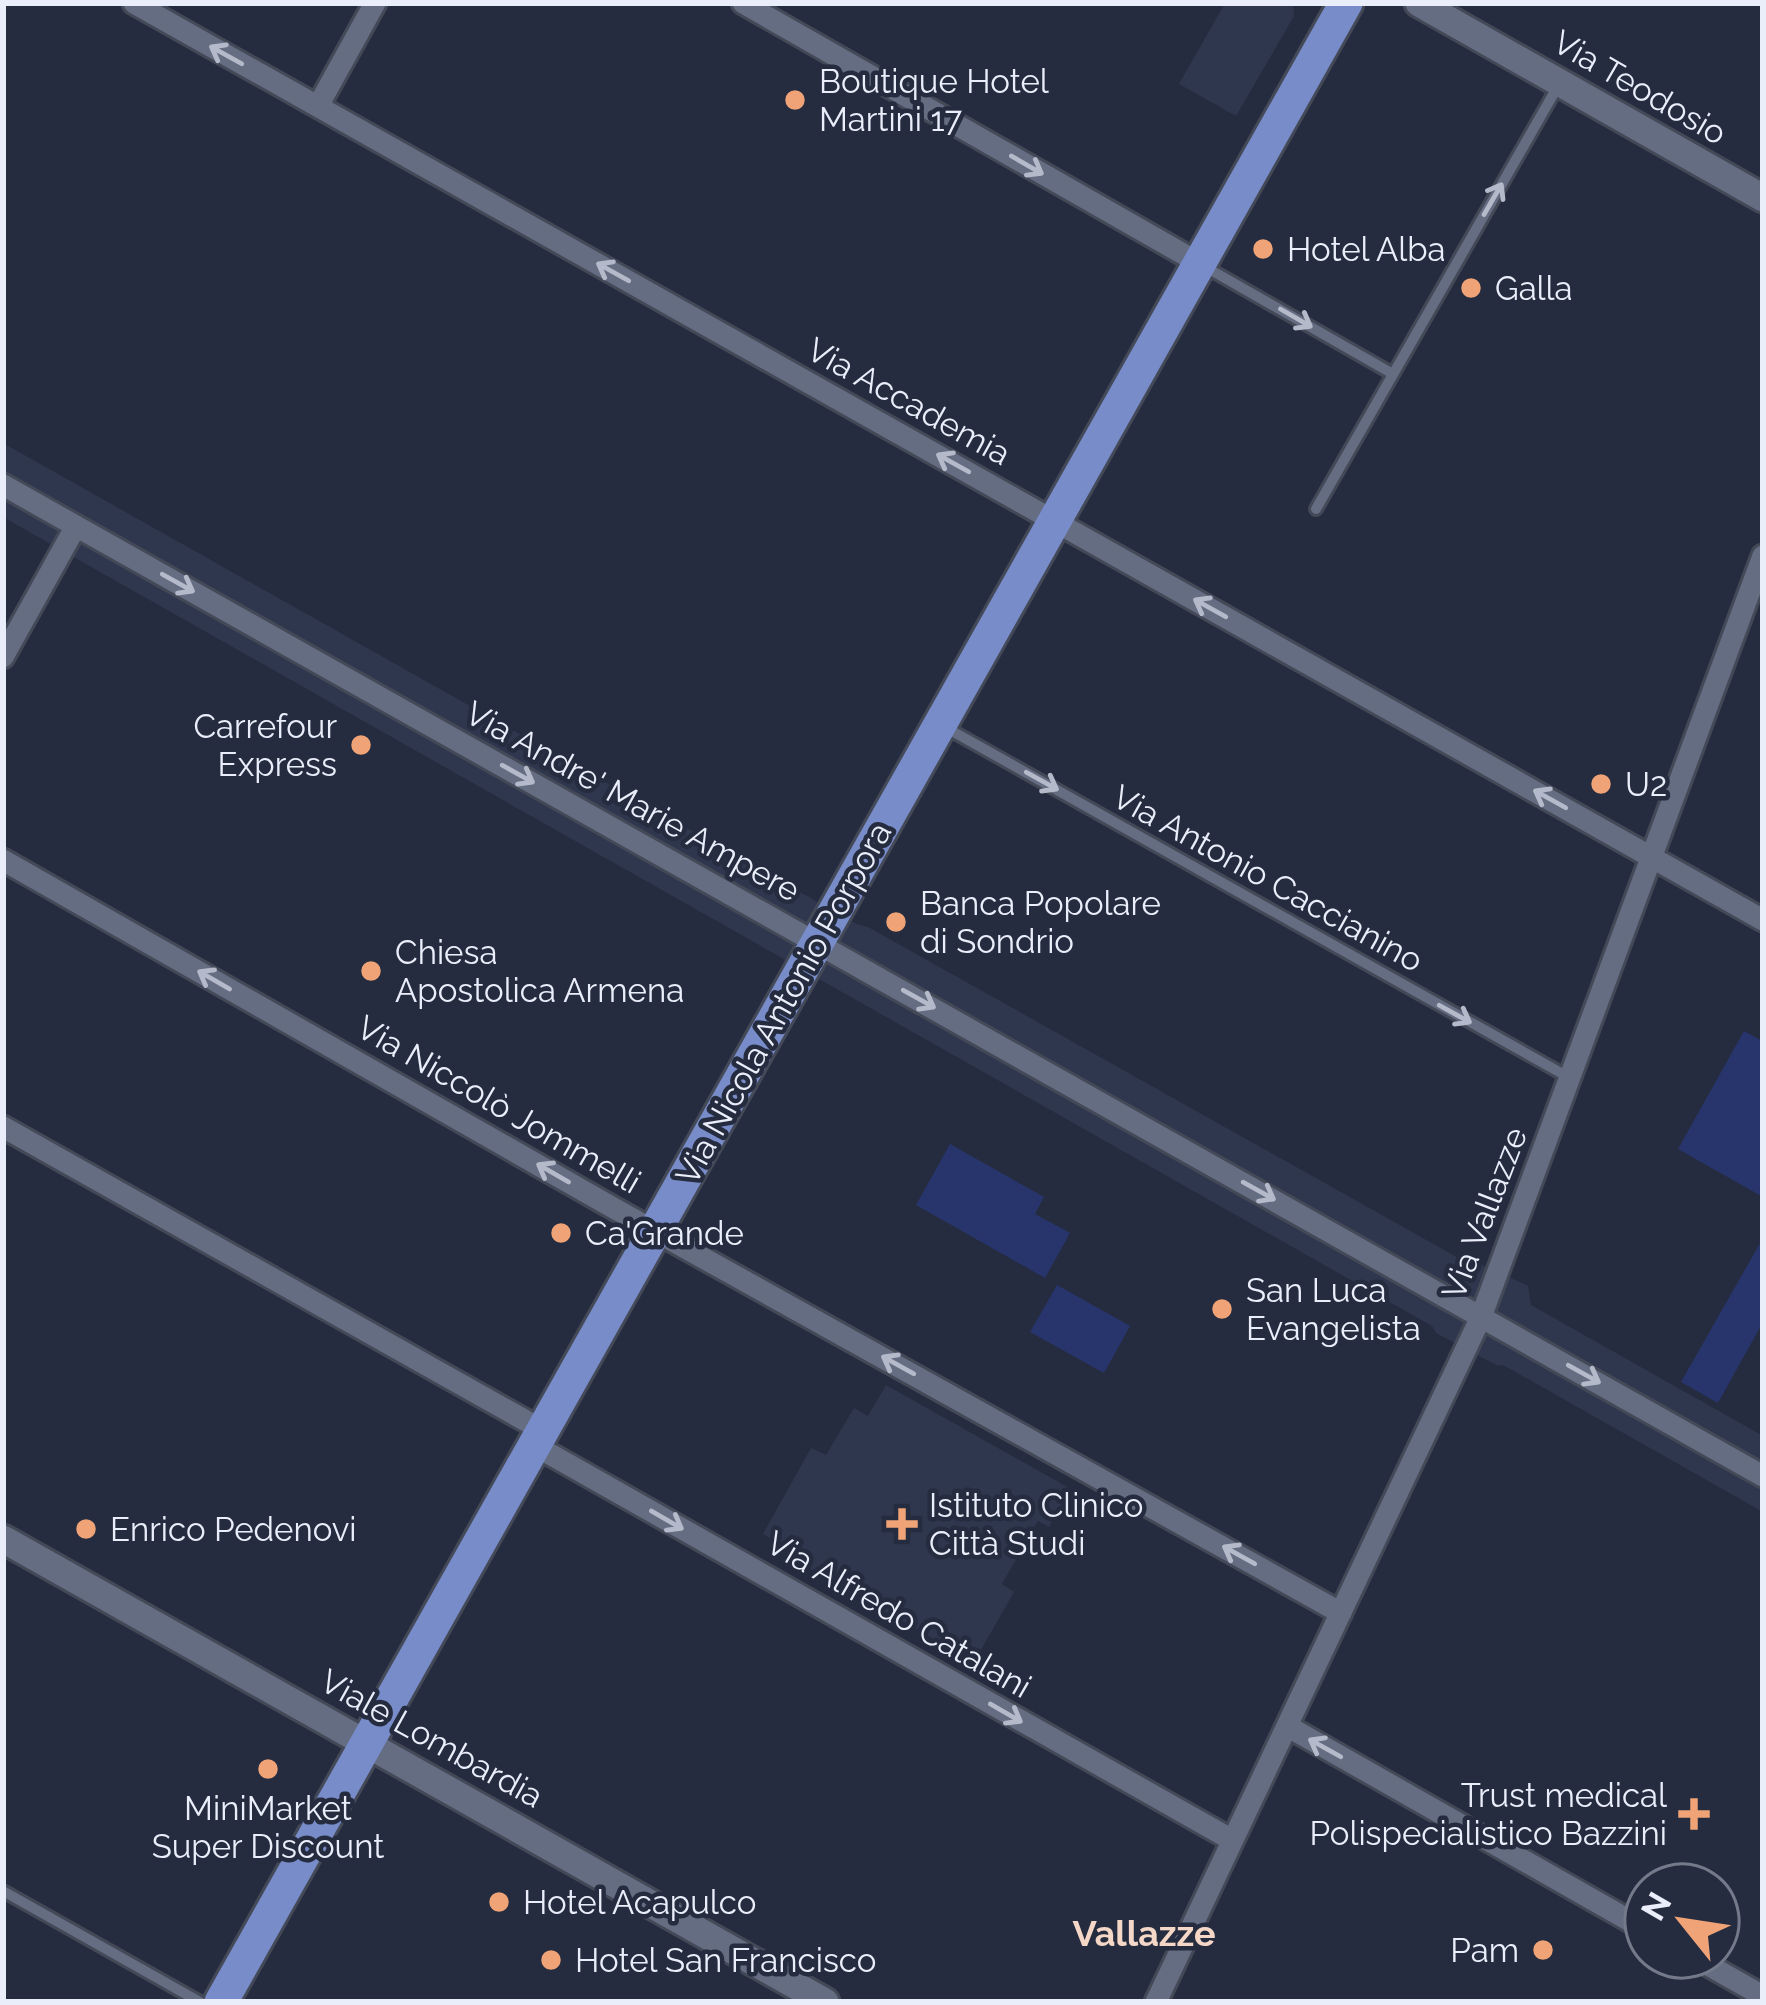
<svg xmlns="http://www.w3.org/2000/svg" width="1766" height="2005" font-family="Raleway,sans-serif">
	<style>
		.built { fill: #2f374e }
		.green { fill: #27356c }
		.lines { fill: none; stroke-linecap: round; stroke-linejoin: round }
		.service-casing { stroke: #444958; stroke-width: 16 }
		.minor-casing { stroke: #444958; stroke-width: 27 }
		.tertiary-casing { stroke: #444958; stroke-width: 33 }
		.primary-casing { stroke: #444958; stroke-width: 39 }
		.service { stroke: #656d82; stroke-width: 10 }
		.minor { stroke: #656d82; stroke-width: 21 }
		.tertiary { stroke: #656d82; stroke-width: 27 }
		.primary { stroke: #788cc9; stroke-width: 33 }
		.oneway { stroke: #b5baca }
		.poi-dot { fill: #efa376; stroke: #262c3f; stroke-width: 4.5 }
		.labels { text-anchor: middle; stroke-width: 9; stroke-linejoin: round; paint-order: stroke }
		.poi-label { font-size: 33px; fill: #eaeefa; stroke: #262c3f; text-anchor: start }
		.street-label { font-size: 33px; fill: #eaeefa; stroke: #262c3f }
		.neighbourhood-label { font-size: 36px; font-weight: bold; fill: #f4d7c6; stroke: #262c3f }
	</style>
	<rect width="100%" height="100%" fill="#262c3f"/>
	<!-- built -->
	<path class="built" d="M1225 3H1293L1294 16 1236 116 1179 84Z
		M3 443 857 924 868 927 1462 1260 1467 1258 1528 1286 1531 1305 1763 1436V1512L1503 1365 1498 1366 1436 1333 1432 1326 3 517Z
		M886 1385 1071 1489 1049 1527 1038 1521 1002 1584 1014 1592 974 1662 777 1550 780 1544 763 1534 811 1448 826 1455 854 1408 868 1416Z"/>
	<!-- green -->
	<path class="green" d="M1744 1031 1762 1041 1763 1045V1197L1678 1149Z
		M950 1144 1044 1197 1035 1214 1070 1233 1045 1278 916 1205Z
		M1763 1238V1322L1718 1403 1681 1382Z
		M1057 1285 1130 1326 1104 1373 1030 1332Z"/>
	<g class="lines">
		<defs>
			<path id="service" d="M1202 265 1393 374
				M1316 509 1558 86
				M943 726 1570 1078
				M3 1891 200 2002"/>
			<path id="minor" d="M134 3 1763 920
				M743 3 1199 263
				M318 106 375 3
				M3 485 1763 1476
				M3 657 76 526
				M3 860 617 1210 1341 1613
				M3 1127 542 1430
				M534 1445 1232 1840
				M1287 1726 1646 1930
				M1694 1957 1763 1996
				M1156 2002 1481 1317 1763 556"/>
			<path id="tertiary" d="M1419 3 1763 198
				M3 1539 825 2002"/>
			<path id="primary" d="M221 2002 1346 3"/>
		</defs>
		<!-- service casing -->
		<use href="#service" class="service-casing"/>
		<!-- minor casing -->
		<use href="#minor" class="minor-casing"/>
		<!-- tertiary casing -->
		<use href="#tertiary" class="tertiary-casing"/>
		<!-- primary casing -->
		<use href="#primary" class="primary-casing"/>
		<!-- service -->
		<use href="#service" class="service"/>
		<!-- minor -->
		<use href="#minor" class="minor"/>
		<!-- tertiary -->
		<use href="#tertiary" class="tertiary"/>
		<!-- primary -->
		<use href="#primary" class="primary"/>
	</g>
	<!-- one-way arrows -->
	<defs><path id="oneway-shaft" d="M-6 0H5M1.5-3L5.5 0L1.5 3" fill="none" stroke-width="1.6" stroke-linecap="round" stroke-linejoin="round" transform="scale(3)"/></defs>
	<g class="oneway">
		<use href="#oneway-shaft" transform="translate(226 55) rotate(-151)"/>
		<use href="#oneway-shaft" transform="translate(1027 165) rotate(30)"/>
		<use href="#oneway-shaft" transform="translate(1493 199) rotate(-60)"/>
		<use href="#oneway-shaft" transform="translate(613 272) rotate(-151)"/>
		<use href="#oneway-shaft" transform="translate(1296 318) rotate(30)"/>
		<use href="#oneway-shaft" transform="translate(953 463) rotate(-151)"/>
		<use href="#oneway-shaft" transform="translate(178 583) rotate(29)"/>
		<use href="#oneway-shaft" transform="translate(1210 608) rotate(-151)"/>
		<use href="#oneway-shaft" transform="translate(518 774) rotate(29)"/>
		<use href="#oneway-shaft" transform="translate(1042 781) rotate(29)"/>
		<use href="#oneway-shaft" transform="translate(1550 799) rotate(-151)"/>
		<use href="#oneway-shaft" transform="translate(214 980) rotate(-150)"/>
		<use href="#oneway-shaft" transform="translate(919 999) rotate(29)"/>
		<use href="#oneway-shaft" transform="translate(1455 1014) rotate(29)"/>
		<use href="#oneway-shaft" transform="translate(553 1173) rotate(-150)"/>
		<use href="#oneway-shaft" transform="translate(1259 1191) rotate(29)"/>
		<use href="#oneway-shaft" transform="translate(898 1365) rotate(-151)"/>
		<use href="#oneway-shaft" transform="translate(1584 1374) rotate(29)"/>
		<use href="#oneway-shaft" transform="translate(667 1520) rotate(30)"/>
		<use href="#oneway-shaft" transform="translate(1239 1555) rotate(-151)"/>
		<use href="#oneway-shaft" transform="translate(1006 1713) rotate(30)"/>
		<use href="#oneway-shaft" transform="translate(1325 1748) rotate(-151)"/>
	</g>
	<!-- markers -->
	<g class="poi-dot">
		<circle cx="795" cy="100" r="12"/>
		<circle cx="1263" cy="249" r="12"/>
		<circle cx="1471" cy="288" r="12"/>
		<circle cx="361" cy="745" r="12"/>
		<circle cx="1601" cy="784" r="12"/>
		<circle cx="896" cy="922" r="12"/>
		<circle cx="371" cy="971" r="12"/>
		<circle cx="561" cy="1233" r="12"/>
		<circle cx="1222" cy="1309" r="12"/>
		<path d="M896 1506h12v12h12v12h-12v12h-12v-12h-12v-12h12z"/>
		<circle cx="86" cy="1529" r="12"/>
		<circle cx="268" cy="1769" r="12"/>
		<path d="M1688 1796h12v12h12v12h-12v12h-12v-12h-12v-12h12z"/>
		<circle cx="499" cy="1902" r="12"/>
		<circle cx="1543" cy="1950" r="12"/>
		<circle cx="551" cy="1960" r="12"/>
	</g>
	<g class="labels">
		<!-- poi labels -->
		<g class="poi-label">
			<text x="819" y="93">Boutique Hotel<tspan x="819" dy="38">Martini 17</tspan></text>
			<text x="1287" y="261">Hotel Alba</text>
			<text x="1495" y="300">Galla</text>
			<text x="337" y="738" text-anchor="end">Carrefour<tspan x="337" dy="38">Express</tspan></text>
			<text x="1625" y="796">U2</text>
			<text x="920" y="915">Banca Popolare<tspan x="920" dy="38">di Sondrio</tspan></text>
			<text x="395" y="964">Chiesa<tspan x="395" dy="38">Apostolica Armena</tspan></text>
			<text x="585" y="1245">Ca'Grande</text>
			<text x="1246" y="1302">San Luca<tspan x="1246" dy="38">Evangelista</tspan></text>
			<text x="929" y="1517">Istituto Clinico<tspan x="929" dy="38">Città Studi</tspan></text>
			<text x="110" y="1541">Enrico Pedenovi</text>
			<text x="1667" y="1807" text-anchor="end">Trust medical<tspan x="1667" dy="38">Polispecialistico Bazzini</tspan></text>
			<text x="268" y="1820" text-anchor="middle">MiniMarket<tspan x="268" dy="38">Super Discount</tspan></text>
			<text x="523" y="1914">Hotel Acapulco</text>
			<text x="1519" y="1962" text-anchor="end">Pam</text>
			<text x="575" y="1972">Hotel San Francisco</text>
		</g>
		<!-- street labels -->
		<g class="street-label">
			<text transform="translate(1640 87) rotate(30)" y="12">Via Teodosio</text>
			<text transform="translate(909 401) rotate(29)" y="12">Via Accademia</text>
			<text transform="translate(633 801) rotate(29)" y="12">Via Andre' Marie Ampere</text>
			<text transform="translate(1268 878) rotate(29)" y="12">Via Antonio Caccianino</text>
			<text transform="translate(783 1003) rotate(-61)" y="12">Via Nicola Antonio Porpora</text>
			<text transform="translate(499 1104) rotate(30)" y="12">Via Niccolò Jommelli</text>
			<text transform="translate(1484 1213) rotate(-69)" y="12">Via Vallazze</text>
			<text transform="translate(899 1614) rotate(30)" y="12">Via Alfredo Catalani</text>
			<text transform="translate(432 1738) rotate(29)" y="12">Viale Lombardia</text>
		</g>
		<!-- neighbourhood labels -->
		<g class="neighbourhood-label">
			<text x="1144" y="1946">Vallazze</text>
		</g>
	</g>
	<!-- border -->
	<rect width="1766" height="2005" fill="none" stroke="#eaeefa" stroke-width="12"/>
	<!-- north arrow -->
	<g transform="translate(1682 1921) rotate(300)"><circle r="57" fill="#262c3f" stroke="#747a8a" stroke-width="3"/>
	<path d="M0-9L21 45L0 30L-21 45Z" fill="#efa376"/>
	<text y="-18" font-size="33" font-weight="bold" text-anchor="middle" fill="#eaeefa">N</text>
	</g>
</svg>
